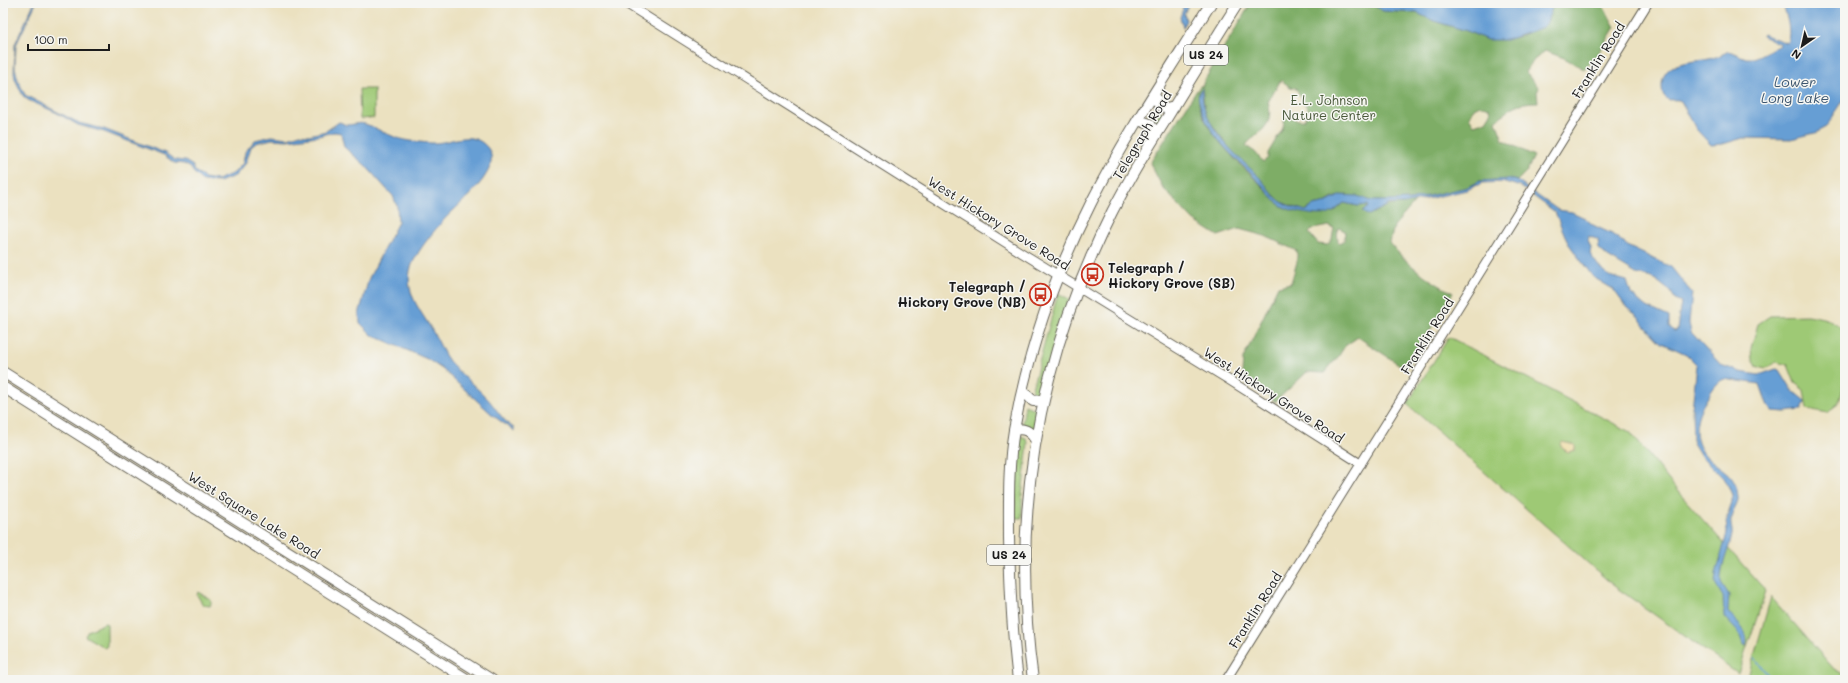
<svg xmlns="http://www.w3.org/2000/svg" width="1848" height="683" font-family="Mali,sans-serif">
	<style>
		.green { fill: #9ec975; stroke: #5d7248 }
		.forest { fill: #7ead66; stroke: #4d6441; fill-rule: evenodd }
		.sand { fill: #eeda9e; stroke: #857b5d }
		.water { fill: #669ed4; stroke: #415d78; fill-rule: evenodd }
		.lines { fill: none; stroke-linecap: round; stroke-linejoin: round }
		.stream { stroke: #669ed4; stroke-width: 1.5 }
		.tertiary-casing { stroke: #646155; stroke-width: 10 }
		.trunk-casing { stroke: #646155; stroke-width: 12 }
		.tertiary { stroke: #fff; stroke-width: 8 }
		.trunk { stroke: #fff; stroke-width: 10 }
		.labels { text-anchor: middle; stroke-width: 3; stroke-linejoin: round; paint-order: stroke }
		.shield { fill: #f6f6f2; stroke: #5d5d5c; stroke-width: 1 }
		.shield-label { font-size: 12px; font-weight: bold; fill: #1c1c1c }
		.street-label { font-size: 13px; fill: #1c1c1c; stroke: #f6f6f2 }
		.park-label { font-size: 13px; fill: #4a593b; stroke: #f6f6f2 }
		.poi-label { font-size: 13px; font-weight: bold; fill: #1c1c1c; stroke: #f6f6f2; text-anchor: start }
		.water-label { font-size: 14px; font-style: italic; fill: #3d566f; stroke: #f6f6f2 }
	</style>
	<rect width="100%" height="100%" fill="#f6f6f2"/>
	<filter id="ink" filterUnits="userSpaceOnUse"><feTurbulence type="fractalNoise" baseFrequency=".025" numOctaves="2"/><feDisplacementMap in="SourceGraphic" scale="8" xChannelSelector="R" yChannelSelector="G"/><feConvolveMatrix kernelMatrix="1 2 1 2 8 2 1 2 1" color-interpolation-filters="sRGB"/></filter>
	<filter id="wash" filterUnits="userSpaceOnUse"><feTurbulence type="fractalNoise" baseFrequency=".012" numOctaves="4" result="noise"/><feDisplacementMap in="SourceGraphic" scale="16" xChannelSelector="R" yChannelSelector="G"/><feGaussianBlur stdDeviation="0.9" result="paint"/><feColorMatrix in="noise" values="0 0 0 0 0 0 0 0 0 0 0 0 0 0 0 0 0 1.4 0 .05"/><feComposite in="paint" operator="in"/></filter>
	<g filter="url(#wash)">
		<rect width="100%" height="100%" fill="#ebe1c0"/>
		<!-- green -->
		<path class="green" d="M359 89H374V118L360 119Z
			M1154 106 1159 111 1164 113 1157 125 1154 121 1147 117Z
			M1058 293 1069 299 1041 394 1039 397 1032 395 1031 392Z
			M1807 315C1819 317 1836 319 1843 331 1848 342 1845 387 1840 399 1838 404 1832 409 1828 413L1807 409 1804 390 1795 383 1788 365 1776 362 1765 369 1756 366 1752 360 1751 348 1758 324 1770 316Z
			M1449 337 1630 432 1679 493 1766 591 1738 674 1614 586 1407 404Z
			M1025 405 1032 408 1038 409 1034 430 1022 425Z
			M1021 436 1026 438 1028 443 1022 496V518H1015C1015 504 1015 444 1021 436Z
			M198 592 211 600V604L210 606 203 605 197 595Z
			M1771 597 1834 669 1845 675V680H1747Z
			M105 623 107 624V646L105 648 85 636 88 631Z"/>
		<!-- forest -->
		<path class="forest" d="M1251 3H1370L1383 11 1417 13 1434 21 1467 31 1485 39 1506 40 1520 36 1546 24 1552 9 1551 3H1616L1603 6 1615 27 1596 58 1584 69 1564 58 1545 51 1534 60 1525 72 1539 88 1537 92 1538 102C1517 102 1511 107 1496 121L1503 140 1534 156 1527 171 1517 181 1510 179 1480 181 1468 187 1410 200 1390 201H1372L1347 195 1333 198 1323 204 1313 206 1305 211 1281 202 1233 153 1208 119 1205 112 1202 88 1199 91C1193 123 1240 164 1261 185 1268 192 1273 201 1282 206 1297 215 1317 212 1334 212L1344 203 1358 206 1368 205 1369 207 1363 210 1374 213C1389 202 1400 206 1416 201L1394 226 1390 243C1406 264 1430 281 1453 293L1406 369 1358 337 1345 346 1338 357 1324 373 1307 372 1275 402 1242 373 1243 359 1278 286 1291 283 1297 262V251L1265 236 1239 229 1218 236 1193 220 1163 188 1150 163 1197 90 1201 85 1202 87 1204 81ZM1281 80 1290 87 1296 88 1303 102 1308 108V114L1304 120C1298 121 1292 117 1285 117L1283 128 1268 153V158L1263 162 1255 152 1246 146C1249 140 1253 139 1257 135 1269 125 1272 117 1268 102ZM1480 105 1490 108 1491 113 1486 121 1474 125 1469 117 1474 108ZM1329 226 1334 228 1332 239 1328 245 1318 244 1309 233 1313 229ZM1339 228 1345 231 1344 241 1340 244 1338 242 1337 230Z"/>
		<!-- sand -->
		<path class="sand" d="M1562 442 1575 445V450L1568 452 1562 448 1560 444Z"/>
		<!-- water -->
		<path class="water" d="M34 3H36L16 45 15 67 18 80 25 95 79 123 104 129 165 153 175 160 185 161 193 166 195 171 204 178 217 180 234 173 243 163 245 152 255 140 272 136 288 138 300 134 309 135 326 131 339 122C341 122 345 125 347 125 353 125 358 122 365 124 373 126 381 132 390 135 402 141 418 142 431 143 449 144 468 130 484 144 511 167 456 205 443 221 433 232 413 256 410 271 405 295 423 313 433 332 439 341 442 352 449 361 460 374 474 385 486 397 495 406 503 422 514 428V431L495 417 442 369 427 359 372 335 360 323 359 314 369 278 398 222 397 206 393 196 381 183 365 165 344 147 341 133 334 132 318 136 287 140 272 139 256 143 251 147 246 163 235 176 219 182 202 181 193 172 191 168 184 164 174 163 164 155 104 132 78 125 57 113 28 100 23 96 15 79 14 73 15 44Z
			M1180 3H1183L1185 7 1186 3H1189L1184 14 1186 20 1183 28 1180 17 1183 9Z
			M1370 3H1551L1553 5 1546 24 1541 28 1506 40H1487L1467 31 1434 21 1417 13 1383 11Z
			M1783 3H1845V98L1826 127 1815 133 1791 139 1743 138 1723 144 1711 145 1696 129 1681 101C1676 98 1670 102 1666 98 1662 95 1662 89 1662 84 1664 60 1691 63 1709 59 1715 58 1723 54 1729 51L1746 58H1754L1780 45V44L1763 36V34L1787 43C1792 31 1786 16 1783 3Z
			M1202 88C1200 126 1236 154 1260 178 1267 186 1272 195 1280 201 1287 206 1298 208 1306 211L1313 206 1323 204 1341 195 1357 196 1372 201H1390L1410 200 1468 187 1480 181 1510 179 1517 181 1558 210 1572 212 1585 218 1593 225 1614 235 1629 247 1671 267 1692 293 1689 323 1691 332 1721 365 1740 372 1759 375 1776 369 1780 370 1793 391 1805 401 1802 410 1785 412 1772 411 1767 404 1760 384 1724 379C1715 383 1710 394 1705 402 1694 418 1692 441 1706 456 1721 471 1736 472 1738 497 1739 506 1731 511 1731 520 1730 525 1733 530 1732 535 1729 551 1720 566 1721 582L1729 595 1728 612C1737 625 1750 629 1746 647L1743 645 1739 633 1724 617 1723 597 1715 583 1716 574 1727 533 1726 519 1732 502V495L1726 481 1701 456 1693 443 1692 408 1697 365 1686 354 1660 342 1644 325 1638 316 1627 308 1613 289 1593 277 1568 243 1555 212 1521 187 1505 182 1482 183 1467 190 1404 204H1390L1369 215 1365 214 1362 211 1369 207 1368 205 1358 206 1344 203C1339 206 1335 212 1329 214 1318 217 1292 212 1282 206 1273 201 1269 193 1263 186 1240 161 1209 139 1200 105 1198 98 1197 93 1202 88ZM1589 236 1598 240 1599 249 1608 257 1636 274 1646 276 1656 280 1671 292 1675 299 1681 302 1677 330 1674 331 1669 327V317L1645 306 1631 294 1627 281 1609 276 1600 268 1590 254 1591 248 1588 240Z"/>
		<g class="lines">
			<!-- stream -->
			<path class="stream" d="M1754 658 1772 680"/>
		</g>
	</g>
	<g filter="url(#ink)">
		<g class="lines">
			<defs>
				<path id="tertiary" d="M625 3 1022 253 1229 380 1361 464
					M1226 680 1648 3"/>
				<path id="trunk" d="M1154 95 1160 106 1167 109 1174 107
					M1138 120 1150 124 1156 135
					M3 372 492 680
					M3 387 468 680
					M1023 391 1033 401 1043 400
					M1014 430C1025 427 1031 432 1036 441
					M1018 680C1012 633 1010 586 1009 538 1009 502 1008 465 1014 430 1028 351 1055 274 1091 203 1126 134 1170 69 1211 3
					M1033 680C1010 516 1037 361 1112 212 1128 181 1146 151 1165 121 1189 82 1213 42 1238 3"/>
			</defs>
			<!-- tertiary casing -->
			<use href="#tertiary" class="tertiary-casing"/>
			<!-- trunk casing -->
			<use href="#trunk" class="trunk-casing"/>
			<!-- tertiary -->
			<use href="#tertiary" class="tertiary"/>
			<!-- trunk -->
			<use href="#trunk" class="trunk"/>
		</g>
	</g>
	<!-- icons -->
	<defs>
		<symbol id="bus-ring" viewBox="-11 -11 22 22"><circle r="9.5" fill="#f6f6f2" stroke="#c8321e" stroke-width="1.5"/><path d="M-5-6H5V4H4V6H2V4H-2V6H-4V4H-5ZM-3.5-4V0h7V-4ZM-3.5 1.2v1.5H-2V1.2ZM2 1.2v1.5H3.5V1.2Z" fill="#c8321e"/></symbol>
	</defs>
	<g fill-rule="evenodd">
		<use href="#bus-ring" x="1080" y="262" width="25" height="25"/>
		<use href="#bus-ring" x="1028" y="282" width="25" height="25"/>
	</g>
	<g class="labels">
		<!-- shield labels -->
		<g class="shield">
			<rect x="1184" y="45" width="44" height="20" rx="3"/>
			<rect x="987" y="545" width="44" height="20" rx="3"/>
		</g>
		<g class="shield-label">
			<text x="1206" y="59">US 24</text>
			<text x="1009" y="559">US 24</text>
		</g>
		<!-- street labels -->
		<g class="street-label">
			<text transform="translate(1598 60) rotate(-58)" y="5">Franklin Road</text>
			<text transform="translate(1142 135) rotate(-59)" y="5">Telegraph Road</text>
			<text transform="translate(999 223) rotate(32)" y="5">West Hickory Grove Road</text>
			<text transform="translate(1427 336) rotate(-58)" y="5">Franklin Road</text>
			<text transform="translate(1274 395) rotate(33)" y="5">West Hickory Grove Road</text>
			<text transform="translate(254 515) rotate(32)" y="5">West Square Lake Road</text>
			<text transform="translate(1255 610) rotate(-58)" y="5">Franklin Road</text>
		</g>
		<!-- park labels -->
		<g class="park-label">
			<text x="1329" y="105">E.L. Johnson<tspan x="1329" dy="15">Nature Center</tspan></text>
		</g>
		<!-- poi labels -->
		<g class="poi-label">
			<text x="1108" y="273">Telegraph /<tspan x="1108" dy="15">Hickory Grove (SB)</tspan></text>
			<text x="1026" y="292" text-anchor="end">Telegraph /<tspan x="1026" dy="15">Hickory Grove (NB)</tspan></text>
		</g>
		<!-- water labels -->
		<g class="water-label">
			<text x="1795" y="87">Lower<tspan x="1795" dy="16">Long Lake</tspan></text>
		</g>
	</g>
	<!-- margin -->
	<rect width="1848" height="683" fill="none" stroke="#f6f6f2" stroke-width="16"/>
	<!-- north arrow -->
	<g transform="translate(1802 46) rotate(214)" stroke="#f6f6f2" stroke-width="3" paint-order="stroke">
	<path d="M0-3L7 15L0 10L-7 15Z" fill="#1c1c1c"/>
	<text y="-6" font-size="11" font-weight="bold" text-anchor="middle" fill="#1c1c1c">N</text>
	</g>
	<!-- scale -->
	<path d="M28 44v6h81v-6" fill="none" stroke="#1c1c1c" stroke-width="2"/>
	<text x="34" y="44" font-size="12" fill="#1c1c1c" stroke="#f6f6f2" stroke-width="3" paint-order="stroke">100 m</text>
</svg>
